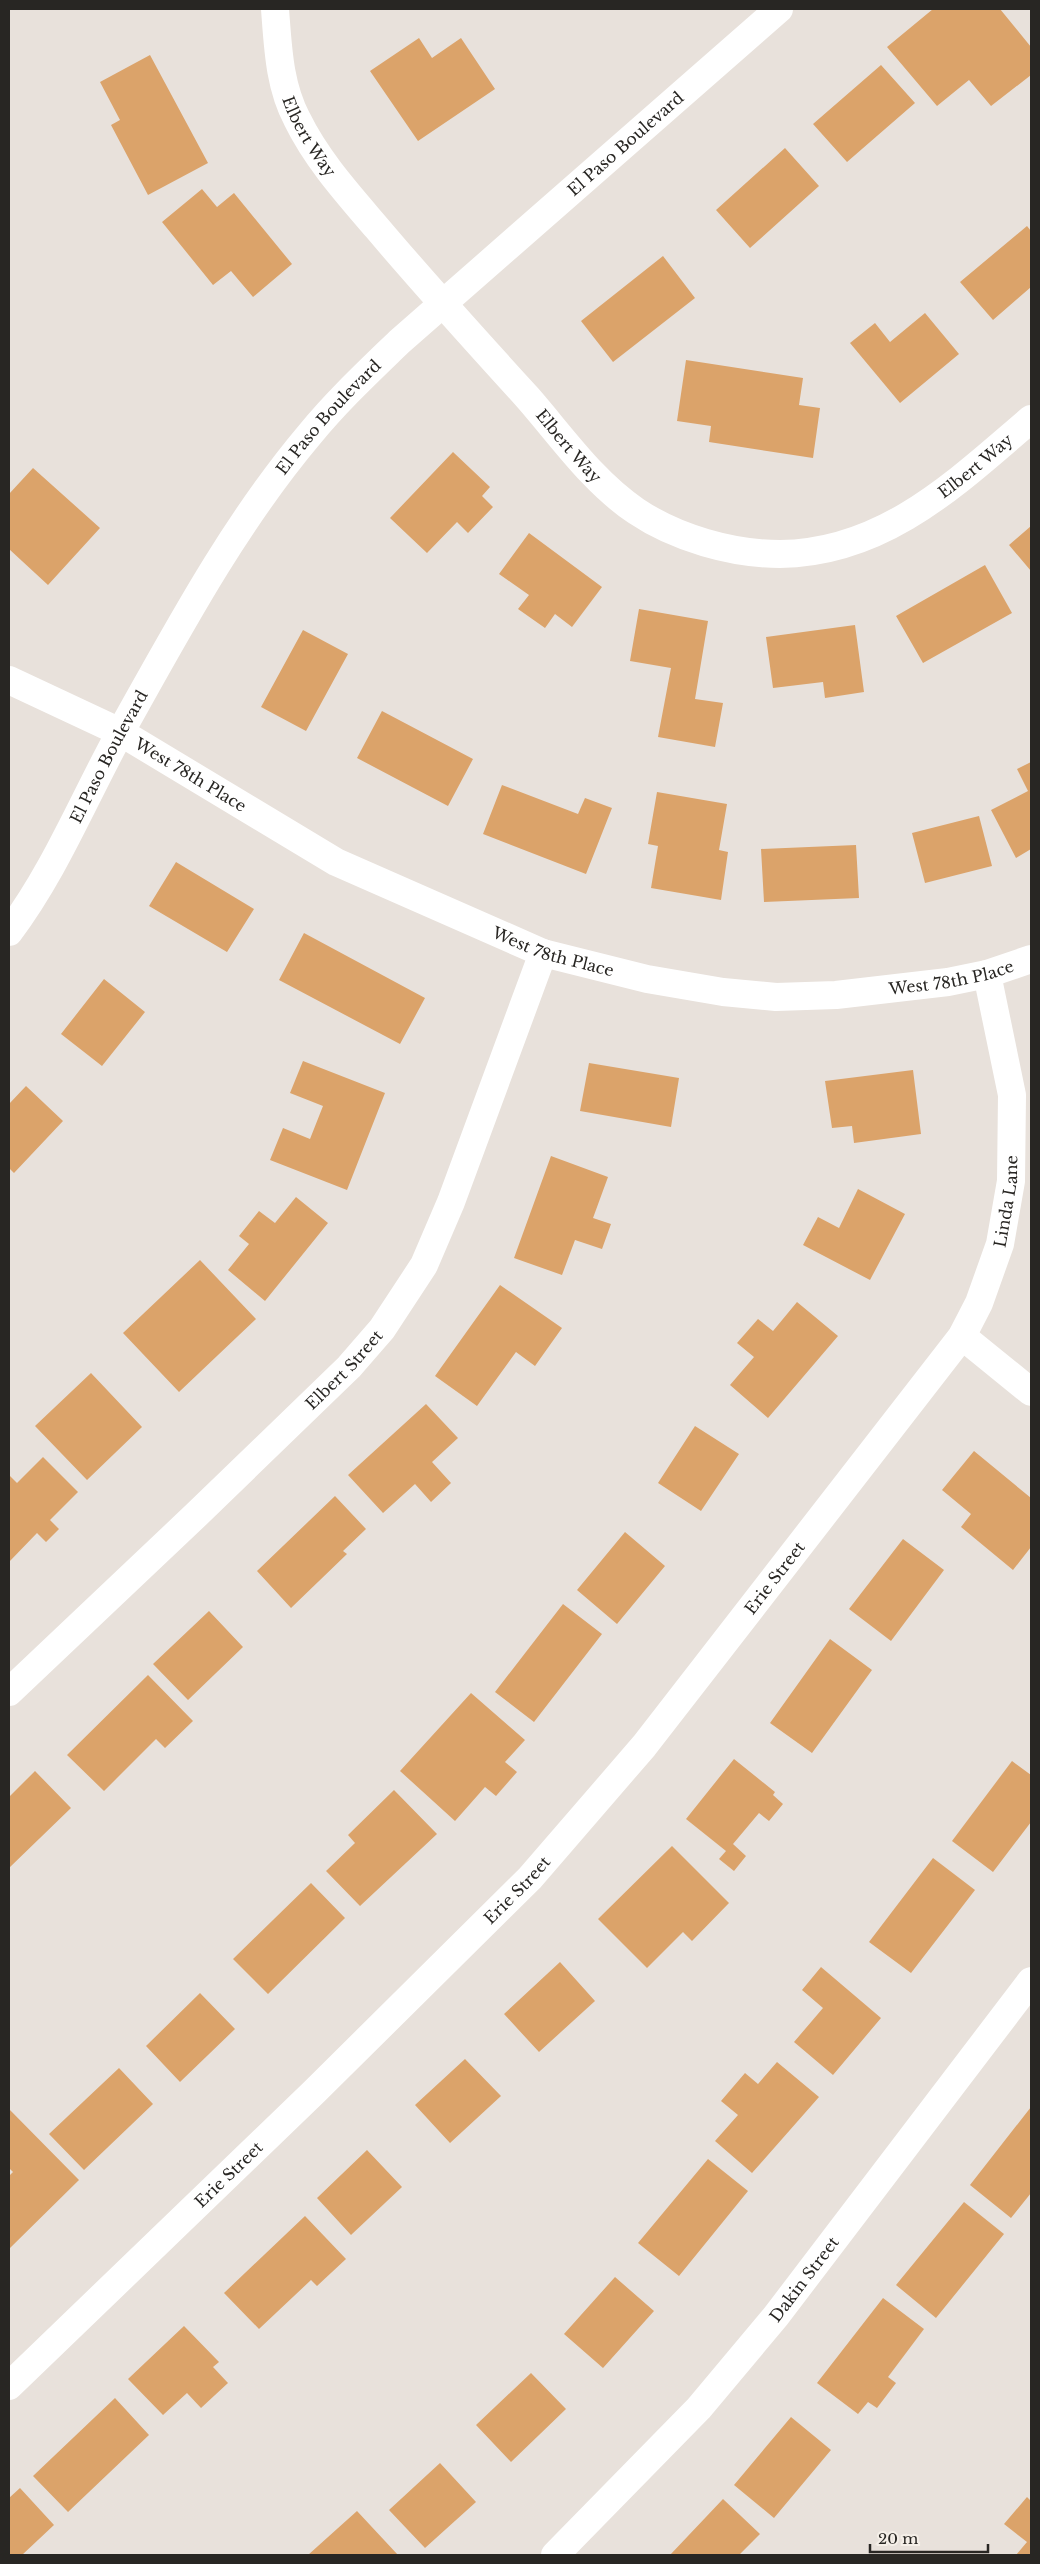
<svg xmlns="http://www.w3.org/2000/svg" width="1040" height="2564" font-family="'Libre Baskerville',serif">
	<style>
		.building { fill: #dba36a }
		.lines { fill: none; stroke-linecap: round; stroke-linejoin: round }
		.minor { stroke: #fff; stroke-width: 28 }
		.labels { text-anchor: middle; stroke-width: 4; stroke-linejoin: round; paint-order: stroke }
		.street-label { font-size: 16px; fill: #282623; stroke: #f5efe8 }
	</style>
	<rect width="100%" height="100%" fill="#e8e1db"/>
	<!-- building -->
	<path class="building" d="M933 9H1000L1031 47V75L991 106 969 80 937 106 887 47Z
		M419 38 432 58 461 38 495 89 418 141 370 71Z
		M150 55 208 163 148 195 111 125 120 120 100 82Z
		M881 65 915 103 847 162 813 124Z
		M785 148 819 186 750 248 716 210Z
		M202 189 217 207 234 193 292 264 253 297 231 271 213 285 162 222Z
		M1027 226 1031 231V287L993 320 960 282Z
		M663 256 695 298 613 362 581 321Z
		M925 313 959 354 900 403 850 343 875 323 890 342Z
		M686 360 803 378 799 405 820 408 813 458 709 442 711 426 677 421Z
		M453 452 490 487 482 496 493 507 468 533 457 522 427 553 390 518Z
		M33 468 100 528 48 585 9 549V494Z
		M1031 526V571L1009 545Z
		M529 533 602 587 572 627 555 614 545 628 518 609 529 595 499 574Z
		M985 565 1012 613 923 663 896 616Z
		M639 609 708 621 695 699 723 703 715 747 658 737 671 668 630 661Z
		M855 625 864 692 825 698 823 682 773 688 766 637Z
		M303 630 348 654 306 731 261 707Z
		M382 711 473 759 448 806 357 758Z
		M1031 762V849L1016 858 991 810 1028 791 1017 769Z
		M502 785 578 814 585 798 612 808 586 874 483 834Z
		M657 792 727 804 719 850 728 852 721 900 651 888 658 846 648 844Z
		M979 816 992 866 925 883 912 833Z
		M856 845 859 898 764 902 761 849Z
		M176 862 254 909 227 952 149 906Z
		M304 933 425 998 400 1044 279 980Z
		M104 979 145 1012 102 1066 61 1034Z
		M303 1061 385 1093 347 1190 270 1160 283 1128 310 1139 323 1106 290 1093Z
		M589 1063 679 1078 671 1127 580 1111Z
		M913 1070 921 1134 854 1143 852 1126 832 1128 825 1081Z
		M26 1086 63 1121 14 1173 9 1168V1104Z
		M551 1156 608 1177 593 1218 611 1224 602 1249 575 1240 562 1275 514 1258Z
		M858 1189 905 1214 870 1280 803 1245 818 1217 839 1228Z
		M296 1197 328 1223 265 1301 228 1270 249 1244 239 1236 259 1211 275 1223Z
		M200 1260 256 1319 179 1392 123 1333Z
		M500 1285 562 1328 535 1366 516 1352 477 1406 435 1376Z
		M797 1302 838 1336 768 1418 730 1385 754 1357 737 1343 758 1319 773 1331Z
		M91 1373 142 1427 87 1480 35 1426Z
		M426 1404 458 1438 432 1462 451 1483 431 1502 415 1484 383 1513 348 1475Z
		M695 1426 739 1454 701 1511 658 1483Z
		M974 1451 1031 1498V1547L1013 1570 961 1527 971 1514 942 1490Z
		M43 1457 78 1492 50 1520 59 1529 46 1542 37 1533 9 1562V1475L17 1483Z
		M335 1496 366 1529 343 1551 347 1554 291 1608 257 1571Z
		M625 1532 665 1566 617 1624 577 1590Z
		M903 1539 944 1570 891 1641 849 1609Z
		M563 1604 602 1634 534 1722 495 1692Z
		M209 1611 243 1647 188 1700 153 1664Z
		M830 1639 872 1670 812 1753 770 1723Z
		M148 1675 193 1721 165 1748 156 1739 104 1791 67 1755Z
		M471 1693 525 1740 505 1762 517 1772 496 1796 485 1787 455 1821 400 1771Z
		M734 1759 775 1792 773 1795 783 1804 769 1821 759 1813 733 1844 746 1856 734 1871 719 1859 726 1851 686 1819Z
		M1012 1761 1031 1775V1822L993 1872 952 1841Z
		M35 1771 71 1808 9 1868V1797Z
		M394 1790 437 1834 360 1906 326 1871 355 1843 348 1835Z
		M672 1846 729 1903 692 1941 683 1932 647 1968 598 1919Z
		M933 1858 975 1890 911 1973 869 1942Z
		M311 1883 345 1918 268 1994 233 1959Z
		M560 1962 595 2001 539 2052 504 2014Z
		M821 1967 881 2018 833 2075 794 2042 823 2008 802 1990Z
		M200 1993 235 2029 180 2082 146 2046Z
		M465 2059 501 2096 450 2143 415 2105Z
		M777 2062 819 2097 752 2173 715 2141 738 2115 721 2101 745 2073 758 2084Z
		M119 2068 153 2104 84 2170 49 2134Z
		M1031 2107V2193L1011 2218 970 2185Z
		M9 2109 79 2180 9 2249V2176L13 2172 9 2168Z
		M367 2150 402 2187 351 2235 317 2198Z
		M708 2159 748 2191 679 2276 638 2243Z
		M964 2202 1004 2234 936 2318 896 2285Z
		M305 2216 346 2259 317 2286 311 2280 259 2329 224 2293Z
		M615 2277 654 2311 603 2368 564 2334Z
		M883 2298 924 2329 888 2377 896 2383 877 2408 868 2402 858 2414 817 2383Z
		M184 2326 219 2362 213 2367 228 2383 201 2408 187 2393 163 2415 128 2379Z
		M531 2373 566 2409 511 2462 476 2425Z
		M115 2398 149 2435 68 2512 33 2476Z
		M791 2417 831 2450 774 2518 734 2485Z
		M440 2463 476 2502 425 2548 389 2510Z
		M20 2488 54 2525 22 2555H9V2498Z
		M1027 2497 1031 2501V2555H1016L1027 2542 1004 2524Z
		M723 2499 760 2534 739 2555H670Z
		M357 2511 398 2555H308Z"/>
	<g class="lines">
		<!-- minor -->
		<g class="minor">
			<path id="s1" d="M275 9C278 47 279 85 297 119 317 160 348 194 377 228 426 286 477 342 528 398 562 437 593 482 636 511 676 538 732 554 780 554 885 553 957 482 1031 419"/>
			<path id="s2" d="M9 680 120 732 336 862 543 953 647 979 723 992 776 997 836 995 948 982 987 974 1031 959"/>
			<path id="s3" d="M9 932C55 871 84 798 121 731 178 629 234 524 310 434 337 401 368 372 399 342L779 9"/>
			<path d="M962 1336 1031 1392"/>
			<path id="s4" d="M9 1692 197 1514 349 1367 382 1329 424 1265 451 1202 543 953"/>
			<path id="s5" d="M9 2386 314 2092 530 1878 644 1746 962 1336 979 1303 1000 1244 1011 1181 1012 1095 987 974"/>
			<path id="s6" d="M555 2555 699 2408 776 2316 1031 1981"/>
		</g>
	</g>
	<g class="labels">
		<!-- street labels -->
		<g class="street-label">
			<text dy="6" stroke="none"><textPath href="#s1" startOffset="134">Elbert Way</textPath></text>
			<text dy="6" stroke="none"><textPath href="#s3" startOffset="1012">El Paso Boulevard</textPath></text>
			<text dy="6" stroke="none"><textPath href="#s3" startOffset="608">El Paso Boulevard</textPath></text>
			<text dy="6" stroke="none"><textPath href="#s1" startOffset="539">Elbert Way</textPath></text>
			<text dy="6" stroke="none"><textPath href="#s1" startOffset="1004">Elbert Way</textPath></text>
			<text dy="6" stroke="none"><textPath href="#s3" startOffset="202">El Paso Boulevard</textPath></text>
			<text dy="6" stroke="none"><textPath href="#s2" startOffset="205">West 78th Place</textPath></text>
			<text dy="6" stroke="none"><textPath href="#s2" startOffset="610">West 78th Place</textPath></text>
			<text dy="6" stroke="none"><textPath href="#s2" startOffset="1015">West 78th Place</textPath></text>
			<text dy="6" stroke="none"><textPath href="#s5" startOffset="1564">Linda Lane</textPath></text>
			<text dy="6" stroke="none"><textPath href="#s4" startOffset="465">Elbert Street</textPath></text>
			<text dy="6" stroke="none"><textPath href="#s5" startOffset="1115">Erie Street</textPath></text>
			<text dy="6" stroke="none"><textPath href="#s5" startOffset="710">Erie Street</textPath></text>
			<text dy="6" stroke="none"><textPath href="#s5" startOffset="305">Erie Street</textPath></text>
			<text dy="6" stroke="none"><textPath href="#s6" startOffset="372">Dakin Street</textPath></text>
		</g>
	</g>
	<!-- border -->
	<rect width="1040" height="2564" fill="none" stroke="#282623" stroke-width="20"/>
	<!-- scale -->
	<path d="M870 2544v8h118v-8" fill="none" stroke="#282623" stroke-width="2.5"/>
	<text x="878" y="2544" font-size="15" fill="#282623" stroke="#f5efe8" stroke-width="4" paint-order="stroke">20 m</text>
</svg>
